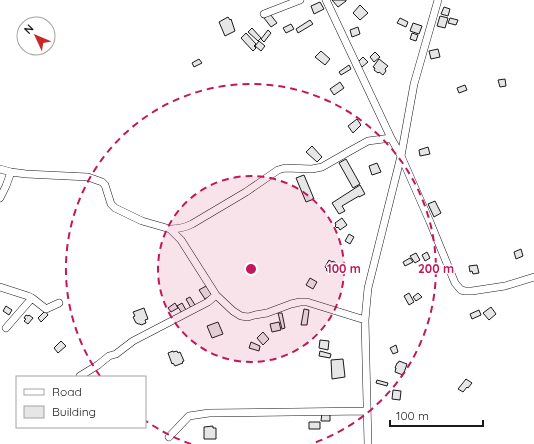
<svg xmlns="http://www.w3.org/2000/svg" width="534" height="444" font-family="Quicksand,sans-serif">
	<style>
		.building { fill: #e6e6e6; stroke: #1a1a1a }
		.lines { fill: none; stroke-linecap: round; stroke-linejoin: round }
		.minor-casing { stroke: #1a1a1a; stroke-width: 8 }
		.minor { stroke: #fff; stroke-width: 7 }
		.ring { fill: none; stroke: #c2185b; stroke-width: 2; stroke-dasharray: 7 5 }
		.centre { fill: #c2185b; stroke: #fff; stroke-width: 2 }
		.ring-label { font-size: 12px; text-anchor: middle; font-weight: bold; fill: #c2185b; stroke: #fff; stroke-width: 3; stroke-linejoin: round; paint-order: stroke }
	</style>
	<rect width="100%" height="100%" fill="#fff"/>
	<!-- building -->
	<path class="building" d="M332 0H346V1L338 7Z
		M320 2 324 9 314 14 311 6Z
		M360 5 368 13 360 20 353 13Z
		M444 7 450 9 448 16 441 14Z
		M270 14 277 23 271 27 264 18Z
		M440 16 448 18 445 28 437 26Z
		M228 17 230 20 231 19 235 31 225 36 219 22Z
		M400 18 408 22 406 27 397 23Z
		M450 18 458 20 456 25 448 23Z
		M310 20 313 24 298 33 296 29Z
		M413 23 422 26 419 34 410 31Z
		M291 24 294 29 286 33 283 28Z
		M358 27 360 34 352 37 350 30Z
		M252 28 261 38 258 41 248 32Z
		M268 30 271 33 264 42 261 39Z
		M246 33 256 44 254 46 256 48 253 51 241 38Z
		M412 33 418 35 416 41 410 39Z
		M259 41 265 46 261 51 255 46Z
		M438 49 440 57 431 59 429 51Z
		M321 51 330 59 325 65 315 57Z
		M375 52 380 57 374 62 370 57Z
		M363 57 368 62 362 67 358 62Z
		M199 59 202 63 194 67 192 63Z
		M379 59 388 66 385 69 386 71 383 75 379 72 378 73 374 70 375 68 373 67Z
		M349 65 351 69 341 75 339 72Z
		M505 79 506 86 500 87 498 80Z
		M340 82 344 88 334 95 330 89Z
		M465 85 467 90 459 93 457 88Z
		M357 119 361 125 353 133 348 126Z
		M312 146 322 157 317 162 306 152Z
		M428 147 430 154 420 156 419 150Z
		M346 159 360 184 353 188 339 163Z
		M377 163 381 172 372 175 369 166Z
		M304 175 314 199 306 202 296 178Z
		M360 185 365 194 359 197V196L342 206 345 211 339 214 332 203Z
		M435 201 441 213 434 217 428 204Z
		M342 218 347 225 340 230 338 227 337 228 335 226 336 225 335 223Z
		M349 234 354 237 350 244 345 241Z
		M521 249 523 256 516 259 514 252Z
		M427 252 430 258 425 261 422 255Z
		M416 253 420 260 415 263 410 256Z
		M410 258 413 262 405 266 403 262Z
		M329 260 332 262 333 261 336 263 335 265 339 267 334 273 331 271 330 273 326 270 327 269 325 267Z
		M477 265 479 273 473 274 472 271 470 272 469 266Z
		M310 278 317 282 313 289 306 285Z
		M206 286 212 295 205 299 199 290Z
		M409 293 414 302 409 305 404 296Z
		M418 293 422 297 416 301 413 297Z
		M190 297 195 305 191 308 186 299Z
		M175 303 178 308 171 312 168 308Z
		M182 303 186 310 182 313 177 306Z
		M6 306 12 310 9 315 3 311Z
		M491 307 496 314 489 320 483 313Z
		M144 308 148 319 145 320 146 323 141 325 140 324H138L137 323H136L133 317 135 316 133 312Z
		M304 309 309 310 307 325H301Z
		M479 310 481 315 472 319 470 314Z
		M45 311 48 315 41 322 38 318Z
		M278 313H282L285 328 282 329Z
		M26 315 28 316 29 315 33 318 28 324 24 321 26 319 24 318Z
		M218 322 223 334 212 338 207 326Z
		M279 322 281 330 272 332 270 324Z
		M263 332 269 339 263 345 257 338Z
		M320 340 329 341 328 350 319 348Z
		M61 341 66 346 58 353 54 348Z
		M251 342 260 346 259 351 249 348Z
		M396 345 398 352 393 354 390 348Z
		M173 351V352L177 351 178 353 180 352 184 361 182 362 183 363 175 366 173 363 172 364 168 353Z
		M320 351 331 354 330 358 319 356Z
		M343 359 345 377 332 379 331 360Z
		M399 361 407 364 404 373 403 375 395 372 396 368H395L397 363H398Z
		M466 379 472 383 468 388 467 387 463 392 458 389Z
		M377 380 388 383 387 386 376 383Z
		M393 390 401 391 400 400 392 399Z
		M322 412H330V421H321Z
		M309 422H320V429H309Z
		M213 426V428H216V439H204V427Z"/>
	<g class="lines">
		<defs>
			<path id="minor" d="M326 0 391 138 401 156 430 222 455 283 461 290 465 291H472L505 286 534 277
				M264 14 300 0
				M0 169 11 172 26 174 88 177 102 182 105 185 111 204 115 208 142 221 170 229 181 240 216 295 233 311 241 316 248 317 255 315 267 313 291 304 300 302H307L365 320
				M0 198 6 186 11 172
				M170 229C178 229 184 228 192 224L246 192 278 170 285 168 312 169 322 167 350 151 368 141 391 138
				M0 287 28 296 32 298 46 309 59 303
				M6 328 32 298
				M80 376 98 365 109 356 116 354 133 341 208 302 216 295
				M169 437 189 416 209 413 367 411
				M368 444 365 320 368 288 401 156 414 84 438 0"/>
		</defs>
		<!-- minor casing -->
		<use href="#minor" class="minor-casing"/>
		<!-- minor -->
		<use href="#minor" class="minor"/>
	</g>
	<!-- distance rings -->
	<circle cx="251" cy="269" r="93" fill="#c2185b" fill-opacity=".12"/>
	<g class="ring">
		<circle cx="251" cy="269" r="93"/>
		<path d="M191 444A185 185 0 0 1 146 421M100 376A185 185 0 1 1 311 444"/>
	</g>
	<circle cx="251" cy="269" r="6" class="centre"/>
	<g class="ring-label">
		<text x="344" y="273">100 m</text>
		<text x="436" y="273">200 m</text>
	</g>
	<!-- legend -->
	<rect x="16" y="376" width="130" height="52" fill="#ffffff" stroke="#a3a3a3"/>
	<rect x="24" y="389" width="20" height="6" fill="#ffffff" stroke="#a3a3a3"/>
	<text x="52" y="396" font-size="12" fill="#1a1a1a">Road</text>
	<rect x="24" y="406" width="20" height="12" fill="#e6e6e6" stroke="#a3a3a3"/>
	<text x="52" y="416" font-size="12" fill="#1a1a1a">Building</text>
	<!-- north arrow -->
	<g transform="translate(36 36) rotate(314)"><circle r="19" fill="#ffffff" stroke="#a3a3a3"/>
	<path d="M0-3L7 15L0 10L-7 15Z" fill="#c62828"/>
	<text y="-6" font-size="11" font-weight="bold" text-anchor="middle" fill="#1a1a1a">N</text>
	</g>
	<!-- scale -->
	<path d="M390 420v6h93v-6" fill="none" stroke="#1a1a1a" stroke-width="2"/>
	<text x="396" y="420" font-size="12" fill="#1a1a1a" stroke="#ffffff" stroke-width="3" paint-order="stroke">100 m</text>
</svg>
